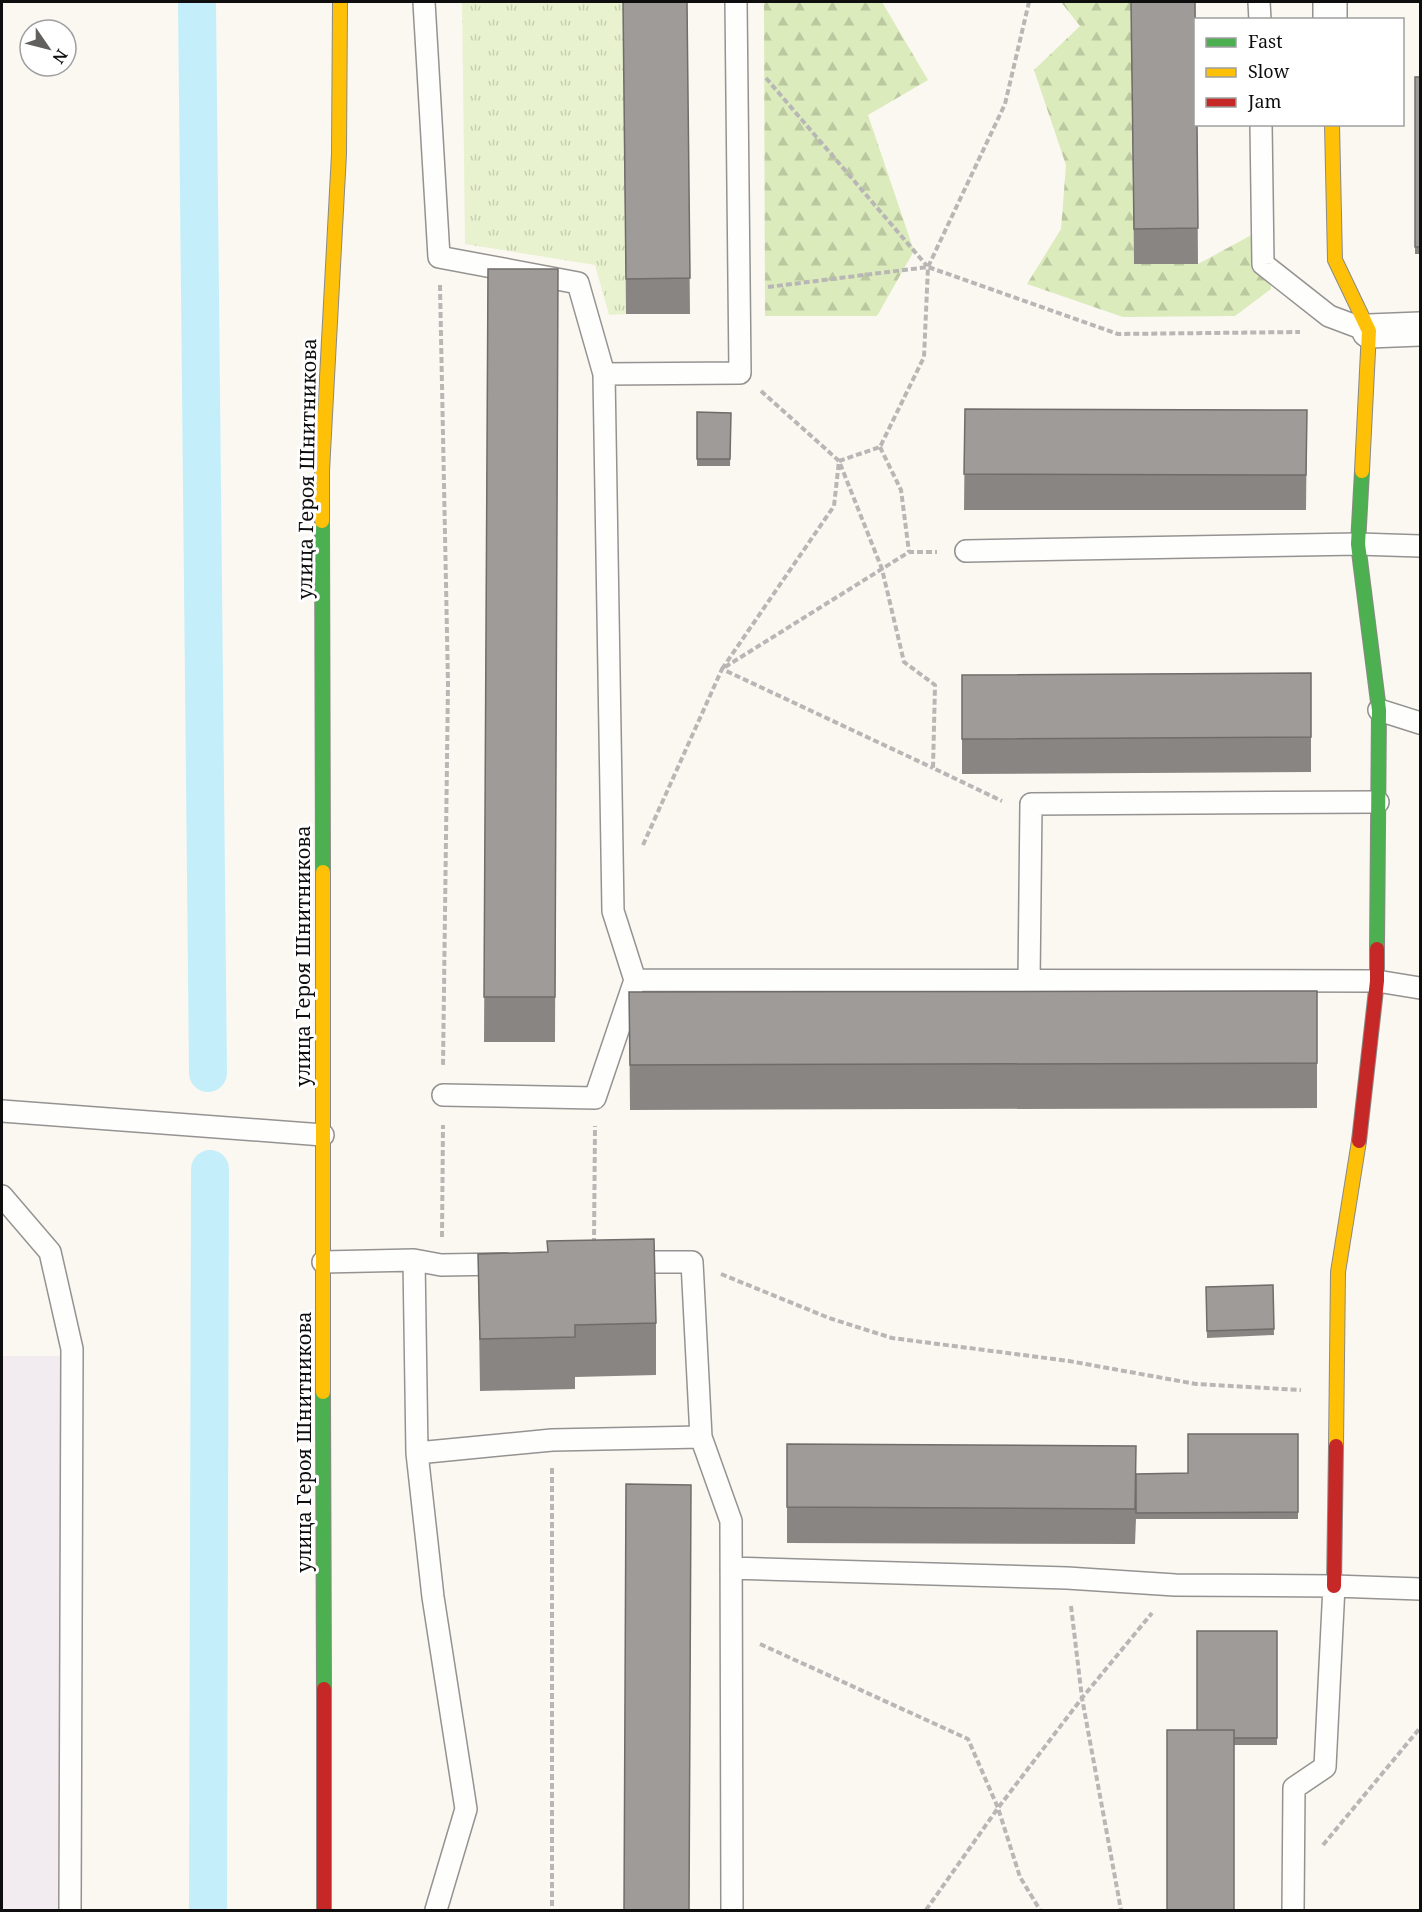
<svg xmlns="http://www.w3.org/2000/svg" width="1422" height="1912" font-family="'Noto Serif',serif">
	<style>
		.industrial { fill: #f2ebef }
		.grass { fill: url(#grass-tufts) }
		.forest { fill: url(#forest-firs) }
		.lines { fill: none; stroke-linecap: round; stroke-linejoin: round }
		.canal { stroke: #c4effa; stroke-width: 38 }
		.lane-casing { stroke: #959391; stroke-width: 24 }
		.street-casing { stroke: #959391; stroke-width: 36 }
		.fast-casing { stroke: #8b8a87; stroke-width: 16 }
		.slow-casing { stroke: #8b8a87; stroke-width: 16 }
		.jam-casing { stroke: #8b8a87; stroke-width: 16 }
		.path { stroke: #b8b7b6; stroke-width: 4; stroke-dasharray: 6 3; stroke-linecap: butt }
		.lane { stroke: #fefefd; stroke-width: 21 }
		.street { stroke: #fefefd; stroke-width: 33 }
		.fast { stroke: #4caf50; stroke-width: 14 }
		.slow { stroke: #ffc107; stroke-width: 14 }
		.jam { stroke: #c62828; stroke-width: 14 }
		.wall { fill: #898583 }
		.building { fill: #9f9b98; stroke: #6f6c6a; stroke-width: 1.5 }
		.labels { text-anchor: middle; stroke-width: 6; stroke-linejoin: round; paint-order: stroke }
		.street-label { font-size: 20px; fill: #0e0e0e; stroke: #fff }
	</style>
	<defs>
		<pattern id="grass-tufts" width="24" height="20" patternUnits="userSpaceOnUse" patternTransform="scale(1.5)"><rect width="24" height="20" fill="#e9f2cf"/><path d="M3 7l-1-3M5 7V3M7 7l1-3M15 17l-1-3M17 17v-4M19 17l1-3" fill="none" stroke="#c7ceb1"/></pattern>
		<pattern id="forest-firs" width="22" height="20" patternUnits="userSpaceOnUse" patternTransform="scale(1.5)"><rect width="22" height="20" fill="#dbebbc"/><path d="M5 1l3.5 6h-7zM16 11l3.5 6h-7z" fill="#bbc8a0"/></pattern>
	</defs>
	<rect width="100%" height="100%" fill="#fbf8f2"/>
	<!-- industrial -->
	<path class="industrial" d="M2 1356H77L74 1910H2Z"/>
	<!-- grass -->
	<path class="grass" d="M462 2H623L626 314 609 315 595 265 465 244Z"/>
	<!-- forest -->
	<path class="forest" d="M764 2H882L928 80 868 115 914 251 877 316H765Z
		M1061 2H1131L1134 264H1198L1270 225 1271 289 1235 316 1123 317 1027 284 1061 229 1066 165 1034 70 1080 26Z"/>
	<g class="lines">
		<!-- canal -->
		<path class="canal" d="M197 2 208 1073
			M208 1910 210 1169"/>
		<defs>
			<path id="lane" d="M424 2 439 257 578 283 604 374 740 373 736 2
				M1259 2 1260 20
				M1261 124 1263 264 1329 316 1369 331
				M604 374 613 911 635 980 1377 981 1420 988
				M966 551 1358 544 1420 546
				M1379 710 1420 723
				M1029 981 1031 804 1378 802
				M443 1095 595 1098 635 980
				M2 1111 323 1135
				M2 1196 50 1252 72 1349 70 1910
				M414 1260 417 1453 552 1440 701 1437
				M323 1262 414 1260 441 1265 505 1264
				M627 1262H692L701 1437 731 1521 732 1910
				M417 1453 433 1597 466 1809 436 1910
				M731 1568 1067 1578 1175 1585 1334 1586 1420 1589
				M1293 1910 1294 1788 1325 1767 1334 1586"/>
			<path id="street" d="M1330 2V20
				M1369 331 1420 329"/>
			<path id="fast" d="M1362 471 1358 544 1379 710 1377 949
				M322 521 323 872
				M323 1392 324 1689"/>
			<path id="slow" d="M1332 124 1335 260 1369 331 1362 471
				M322 521V471L339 154 340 2
				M323 872V1392
				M1336 1446 1338 1272 1359 1141"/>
			<path id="jam" d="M1359 1141 1377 981V949
				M1334 1586 1336 1446
				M324 1689V1910"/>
		</defs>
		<!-- lane casing -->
		<use href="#lane" class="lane-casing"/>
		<!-- street casing -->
		<use href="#street" class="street-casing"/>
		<!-- fast casing -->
		<use href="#fast" class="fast-casing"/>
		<!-- slow casing -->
		<use href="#slow" class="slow-casing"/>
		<!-- jam casing -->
		<use href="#jam" class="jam-casing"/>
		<!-- path -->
		<path class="path" d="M766 78 927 266
			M440 285 448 683 443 1066
			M768 287 928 267 1118 334 1300 332
			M761 391 839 461 882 569 904 662 935 685 933 768 1002 801
			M880 447 901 490 909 552
			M725 667 909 552H937
			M722 669 834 506 839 461 880 447 924 357 928 267 1005 104 1029 2
			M643 845 722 669 933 768
			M442 1237 443 1125
			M594 1244 595 1126
			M721 1274 829 1318 892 1338 1069 1361 1196 1384 1301 1390
			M552 1468V1910
			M1071 1606 1082 1698 1121 1910
			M760 1644 968 1739 998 1808 1020 1877 1040 1910
			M1323 1845 1420 1728
			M926 1910 998 1808 1082 1698 1152 1613"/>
		<!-- lane -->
		<use href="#lane" class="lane"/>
		<!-- street -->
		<use href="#street" class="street"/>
		<!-- fast -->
		<use href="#fast" class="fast"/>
		<!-- slow -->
		<use href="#slow" class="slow"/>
		<!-- jam -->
		<use href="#jam" class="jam"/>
	</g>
	<!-- wall -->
	<path class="wall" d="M623 2H687L690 314H626Z
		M1131 2 1197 124 1198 264H1134Z
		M1415 77H1420V254H1415Z
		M488 269H558L555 1042H484Z
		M965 409 1307 410 1306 510H964Z
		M697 412 731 413 730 466H697Z
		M1311 673V772L962 774V675Z
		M1317 991V1108L630 1110 629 992Z
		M478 1254 656 1323V1375L575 1377V1389L480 1391Z
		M1273 1285 1274 1335 1207 1338 1206 1287Z
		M1298 1434V1519H1136L1135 1544 787 1543V1444L1136 1474 1188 1473Z
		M1277 1631V1745H1234L1197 1730Z"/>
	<!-- building -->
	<path class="building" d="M623 2H687L690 278 626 279Z
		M1131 2H1195L1196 124H1197L1198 228 1134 229Z
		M1415 77H1420V247H1415Z
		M488 269H558L555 997H484Z
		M965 409 1307 410 1306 475 964 474Z
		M697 412 731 413 730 459H697Z
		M1311 673V737L962 739V675Z
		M1317 991V1063L630 1065 629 992Z
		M654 1239 656 1323 575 1325V1337L480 1339 478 1254 548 1252 547 1241Z
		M1273 1285 1274 1329 1207 1331 1206 1287Z
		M1188 1434H1298V1512L1136 1513V1474L1188 1473Z
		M787 1444 1136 1446 1135 1509 787 1507Z
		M626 1484 691 1485 689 1911H624Z
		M1197 1631H1277V1738H1234V1730H1197Z
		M1167 1730H1234V1911H1167Z"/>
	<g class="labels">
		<!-- street labels -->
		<g class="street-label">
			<text transform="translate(307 469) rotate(-89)" y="7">улица Героя Шнитникова</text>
			<text transform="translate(303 956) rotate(-90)" y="7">улица Героя Шнитникова</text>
			<text transform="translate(304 1442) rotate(-90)" y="7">улица Героя Шнитникова</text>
		</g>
	</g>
	<!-- border -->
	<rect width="1422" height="1912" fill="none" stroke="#0e0e0e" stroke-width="6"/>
	<!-- legend -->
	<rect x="1194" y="18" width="210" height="108" fill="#ffffff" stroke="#9f9f9f" stroke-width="1.5"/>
	<rect x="1206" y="38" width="30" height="9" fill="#4caf50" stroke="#9f9f9f" stroke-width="1.5"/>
	<text x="1248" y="48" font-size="18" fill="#0e0e0e">Fast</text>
	<rect x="1206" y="68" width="30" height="9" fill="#ffc107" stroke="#9f9f9f" stroke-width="1.5"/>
	<text x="1248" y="78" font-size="18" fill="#0e0e0e">Slow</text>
	<rect x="1206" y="98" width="30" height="9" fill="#c62828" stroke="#9f9f9f" stroke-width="1.5"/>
	<text x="1248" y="108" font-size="18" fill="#0e0e0e">Jam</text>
	<!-- north arrow -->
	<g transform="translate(48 48) rotate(125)"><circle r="28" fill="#ffffff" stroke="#9f9f9f" stroke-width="1.5"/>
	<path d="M0-4.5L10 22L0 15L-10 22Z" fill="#61605e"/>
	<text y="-9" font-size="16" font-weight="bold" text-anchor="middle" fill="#0e0e0e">N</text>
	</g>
</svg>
